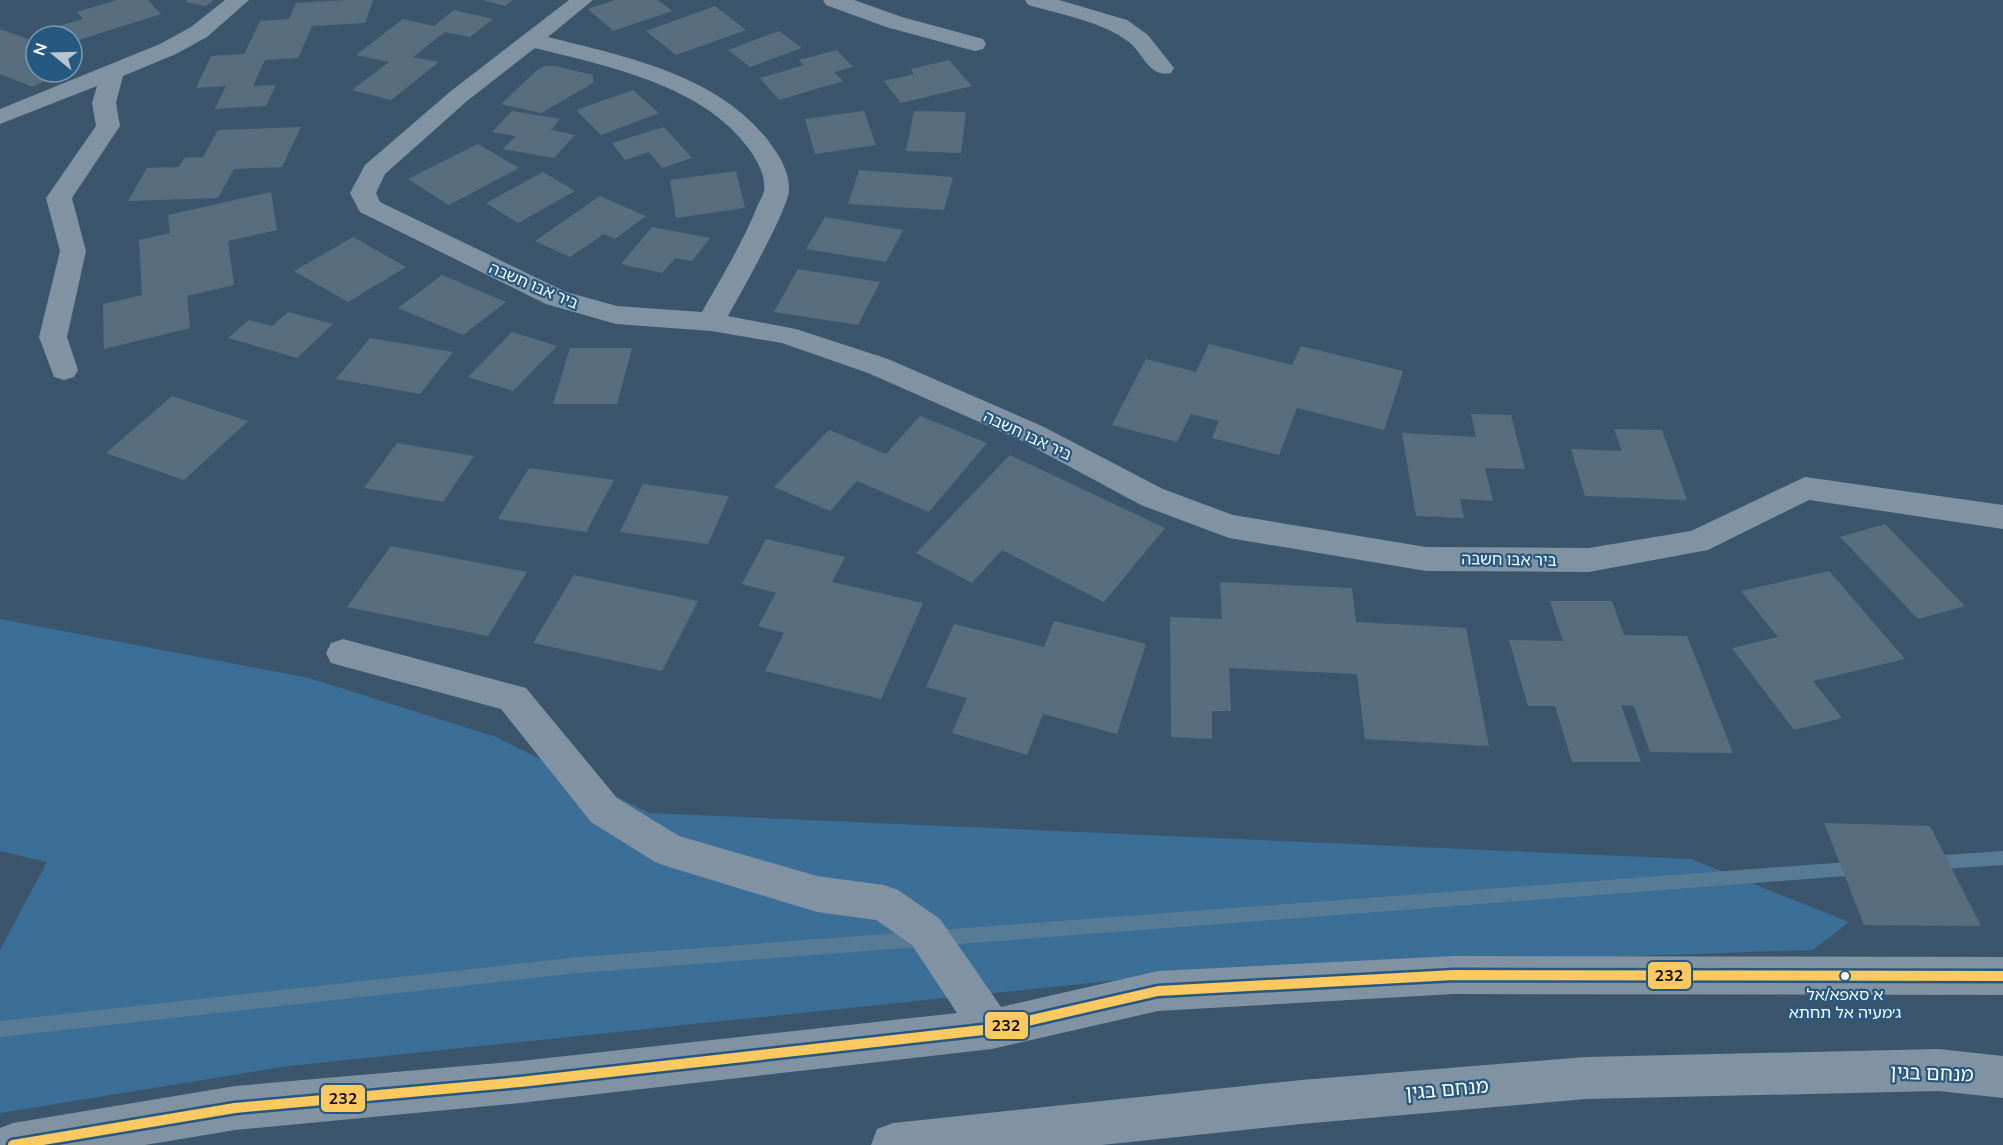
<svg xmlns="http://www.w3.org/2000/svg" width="2003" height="1145" font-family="'Nunito Sans','Noto Sans Hebrew',sans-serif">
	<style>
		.green { fill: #3b6f98 }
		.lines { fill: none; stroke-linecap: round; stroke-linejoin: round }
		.stream { fill: #577a95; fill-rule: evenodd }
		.building { fill: #586e7f }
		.minor { fill: #8192a2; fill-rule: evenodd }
		.highway { fill: #8192a2; fill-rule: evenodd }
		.bus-1-casing { stroke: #265981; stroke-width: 15 }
		.bus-1 { stroke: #fdc960; stroke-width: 10 }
		.bus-dot { fill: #fff; stroke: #265981; stroke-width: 2 }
		.labels { text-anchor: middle; stroke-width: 4.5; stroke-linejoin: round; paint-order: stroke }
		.street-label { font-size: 16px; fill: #fff; stroke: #265981 }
		.near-bus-label { font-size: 16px; fill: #fff; stroke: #265981 }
		.near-street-label { font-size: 20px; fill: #fff; stroke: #265981 }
		.line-badge { stroke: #265981; stroke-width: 2 }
		.pale-badge-label { font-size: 16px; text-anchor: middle; font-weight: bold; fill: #111 }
	</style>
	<rect width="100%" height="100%" fill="#3b566c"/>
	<!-- green -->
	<path class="green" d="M0 619 309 678 496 737 649 813 1691 859 1849 922 1813 950 1216 970 288 1066 0 1113V950L47 862 0 851Z"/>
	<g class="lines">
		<!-- stream -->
		<path class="stream" d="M2003 851V865L1930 870 1924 868 1922 863 1924 858 1930 856Z
			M1860 861 1866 863 1868 868 1866 873 1860 875 579 973 0 1037V1021L579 957Z"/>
	</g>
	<!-- building -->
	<path class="building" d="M117 0H148L161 14 72 42V36H66L59 26 83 19 77 12Z
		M188 0H214L205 6 185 2Z
		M347 0H373L365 23 312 26 298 58 265 60 253 86 276 85 266 106 215 109 226 86 196 88 211 56 244 54 260 21 289 19 296 3Z
		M483 0H513L505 6Z
		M615 0H658L672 11 613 31 588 9Z
		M715 6 746 30 676 55 646 31Z
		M454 10 493 19 470 37 445 32 413 57 439 62 391 100 352 90 389 62 356 55 403 19 434 26Z
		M0 29 36 42V72H62L33 87 0 74Z
		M779 31 802 48 750 67 728 50Z
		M837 50 853 67 834 72 843 81 779 100 760 78 804 65 799 60Z
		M949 60 972 86 901 103 884 81 914 74 911 69Z
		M545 66H555L593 75V83L541 113 501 104 537 70Z
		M633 90 659 113 601 135 576 110Z
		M512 111 560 119 551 130 575 135 554 158 503 149 516 136 492 132Z
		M864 111 876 145 815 154 805 119Z
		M914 111 966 112 961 153 906 151Z
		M301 127 282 167 234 169 218 198 128 201 147 168 179 167 184 158 203 157 218 130Z
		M664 127 692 158 662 168 649 152 625 160 612 143Z
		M478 144 519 168 449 205 408 179Z
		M859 170 953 177 944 210 848 204Z
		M736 171 745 208 676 218 670 180Z
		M543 172 575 191 518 223 486 203Z
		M271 192 277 230 228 241 234 285 187 296 190 328 104 349 103 304 142 295 139 240 170 233 168 215Z
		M600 196 646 216 615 239 604 234 570 257 535 241Z
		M825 217 903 230 886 262 806 249Z
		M652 227 710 238 692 261 675 258 662 273 621 264Z
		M353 237 406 267 348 302 294 271Z
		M798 269 880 282 858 325 774 312Z
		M442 275 506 302 463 335 398 308Z
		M288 312 333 324 297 358 228 338 249 320 272 326Z
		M512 332 557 346 513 391 468 377Z
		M370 338 453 352 420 394 336 379Z
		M1209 344 1292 365 1301 346 1403 371 1384 430 1297 408 1279 455 1212 438 1219 421 1191 414 1177 442 1112 425 1146 359 1196 372Z
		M570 348H632L617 404H553Z
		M172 396 248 421 184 480 106 453Z
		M1471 414 1511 415 1525 469 1485 468 1493 501 1460 499 1464 518 1416 516 1402 433 1476 437Z
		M920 416 987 443 929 512 857 481 830 511 774 487 829 430 886 454Z
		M1614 429 1662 430 1687 500 1585 496 1571 449 1622 451Z
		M397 443 474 456 443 502 364 488Z
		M1010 455 1165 528 1104 602 1002 550 972 583 916 553Z
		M529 468 614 480 586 532 498 519Z
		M643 484 729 496 708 544 620 532Z
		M1885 524 1965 606 1918 619 1840 537Z
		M766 539 845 557 832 582 923 603 881 699 765 671 784 633 758 626 776 593 742 584Z
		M391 546 527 572 488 636 347 607Z
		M1829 571 1905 659 1813 681 1842 718 1794 730 1732 648 1778 637 1741 591Z
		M574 575 698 601 662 671 533 643Z
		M1220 582 1352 588 1356 622 1466 628 1489 746 1365 739 1357 674 1229 668 1231 711H1212V739L1171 737 1170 617 1222 619Z
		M1550 601H1612L1624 635 1687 636 1733 753 1650 752 1634 706 1621 705 1641 762H1572L1555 706H1528L1509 640 1563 641Z
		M1054 621 1146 644 1117 734 1043 714 1027 755 952 733 967 698 926 687 954 624 1044 647Z
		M1824 823 1930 826 1981 926 1864 925Z"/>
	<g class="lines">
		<!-- minor -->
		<path class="minor" d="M225 0H249L207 37 176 54 123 76 116 103 120 126 72 198 86 251 67 337 78 370 74 377 64 380 54 377 39 337 60 251 46 198 96 126 92 103 97 86 0 124V109L160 44 191 27Z
			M569 0H593L548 37C627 57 719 75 770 143 780 157 789 171 789 189 790 207 740 294 728 316L796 329 888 359 1042 426 1163 489 1233 515 1426 547 1589 548 1691 531 1805 477 2003 505V529L1809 500 1708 550 1589 572 1426 571 1229 538 1141 505 1020 440 868 373 782 343 711 331 616 324 546 304 360 212 350 193 365 165 451 91ZM535 48C607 66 703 85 749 149 757 160 766 176 764 191 763 196 759 202 757 207 742 244 721 278 702 312L617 306 566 292 380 202 376 193 385 174 467 101Z
			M823 0H854L902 17 983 39 986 44 983 49 975 51 967 49 886 27 826 5Z
			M1025 0H1059L1127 20 1148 35 1174 68 1171 73C1149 78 1144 54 1129 42 1101 21 1062 15 1028 5Z
			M343 639 526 688 617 798 679 836 817 876 884 885 898 890 940 919 1001 1007 1158 971 1454 956 2003 957V995L1454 994 1158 1011 992 1049 520 1103 235 1130 145 1145H0V1128L13 1123 235 1086 520 1061 957 1013 912 945 876 920 817 912 669 867 655 862 591 822 501 709 331 663 326 653 331 643Z"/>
		<!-- highway -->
		<path class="highway" d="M1939 1049 2003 1056V1098L1939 1091 1586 1099 1301 1124 1102 1145H871L877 1129 893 1123 1301 1080 1586 1057Z"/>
		<defs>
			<path id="bus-1" d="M13 1145 235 1108 520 1082 992 1029 1158 991 1454 975 2003 976"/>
		</defs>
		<!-- bus-1 casing -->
		<use href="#bus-1" class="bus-1-casing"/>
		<!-- bus-1 -->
		<use href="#bus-1" class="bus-1"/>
	</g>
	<!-- markers -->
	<circle class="bus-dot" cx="1845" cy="976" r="5"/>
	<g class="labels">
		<!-- street labels -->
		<g class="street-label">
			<text transform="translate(534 285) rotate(23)" y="6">ביר אבו חשבה</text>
			<text transform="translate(1028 435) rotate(25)" y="6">ביר אבו חשבה</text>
			<text transform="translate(1509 559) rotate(1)" y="6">ביר אבו חשבה</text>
		</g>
		<!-- near-bus labels -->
		<g class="near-bus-label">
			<text x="1845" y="1000">א סאפא/אל<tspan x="1845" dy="18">ג׳מעיה אל תחתא</tspan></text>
		</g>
		<!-- near-street labels -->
		<g class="near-street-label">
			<text transform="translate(1932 1073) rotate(2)" y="7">מנחם בגין</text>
			<text transform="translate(1447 1089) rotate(-5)" y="7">מנחם בגין</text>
		</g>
	</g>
	<g class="line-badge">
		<rect x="1647" y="961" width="45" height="29" rx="6" fill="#fdc960"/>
		<rect x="984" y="1011" width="45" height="29" rx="6" fill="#fdc960"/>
		<rect x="320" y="1084" width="46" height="29" rx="6" fill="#fdc960"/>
	</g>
	<g class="pale-badge-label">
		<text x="1669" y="981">232</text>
		<text x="1006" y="1031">232</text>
		<text x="343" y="1104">232</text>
	</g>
	<!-- north arrow -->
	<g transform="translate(54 54) rotate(289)"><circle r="28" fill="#265981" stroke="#7d9bb3" stroke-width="1.5"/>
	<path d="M0-4.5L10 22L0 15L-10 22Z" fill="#bac4cc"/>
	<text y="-9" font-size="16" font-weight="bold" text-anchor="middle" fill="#ffffff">N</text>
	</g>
</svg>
